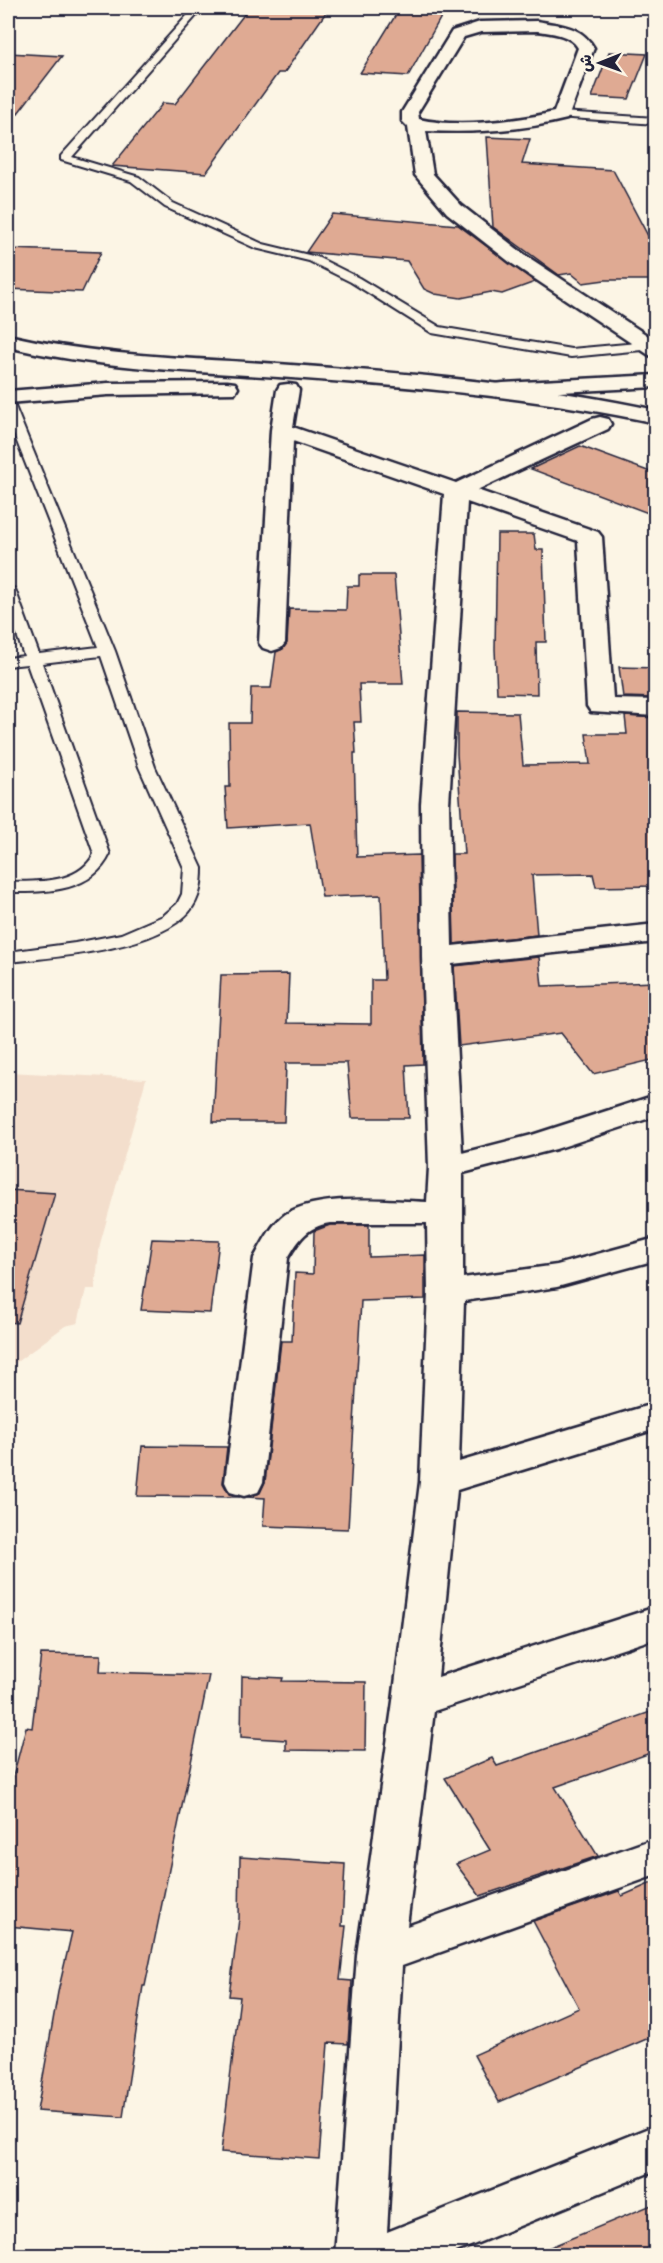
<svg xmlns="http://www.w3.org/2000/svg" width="663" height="2263" font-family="'Patrick Hand','Playpen Sans Arabic',sans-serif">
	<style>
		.built { fill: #f3decc }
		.building { fill: #dfaa93; stroke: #22223b; stroke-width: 1.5 }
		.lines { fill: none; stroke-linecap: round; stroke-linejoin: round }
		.service-casing { stroke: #22223b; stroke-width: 4 }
		.minor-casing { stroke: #22223b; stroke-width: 5 }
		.primary-casing { stroke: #22223b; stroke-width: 5 }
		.service { fill: #fcf5e5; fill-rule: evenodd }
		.minor { fill: #fcf5e5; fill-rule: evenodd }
		.primary { fill: #fcf5e5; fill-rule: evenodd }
	</style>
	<rect width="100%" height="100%" fill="#fcf5e5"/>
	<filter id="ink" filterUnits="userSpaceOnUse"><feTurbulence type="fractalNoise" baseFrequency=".0167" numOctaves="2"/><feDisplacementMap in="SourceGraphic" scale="12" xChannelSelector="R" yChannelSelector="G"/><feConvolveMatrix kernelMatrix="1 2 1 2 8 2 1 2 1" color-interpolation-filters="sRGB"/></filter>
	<g filter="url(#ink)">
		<!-- built -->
		<path class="built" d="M8 1072 146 1079 100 1244 95 1289H86L78 1323 65 1326 14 1364 8 1393Z"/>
		<!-- building -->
		<path class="building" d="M249 8H329L284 73H278L206 173 112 166 163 103 175 104Z
			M400 8H446L408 76 360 73Z
			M609 52 647 54 629 99 592 97Z
			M8 53 62 56 8 126Z
			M487 137 530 139 522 164 613 170 656 251V280H605L583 283 571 273 559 275 493 227Z
			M332 214 458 225 535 282 502 294 491 292 461 298 435 294 424 289 407 261 306 252Z
			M8 249 101 252 82 292 8 289Z
			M580 446 656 474V516L531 469Z
			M497 534H534L536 550H543L546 642H536L537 694 497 693 495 649Z
			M359 575H394L403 684H359L361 722H354L356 753H354L357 857 419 855 423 1064 406 1065 409 1118H352L347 1063H286L284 1122H213L221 975 289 974 287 1023 371 1024V980H384L381 895 322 897 310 823 228 828 225 787H230L229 723H250L251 688H271L276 652 283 649 287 643 289 609 346 610 347 586H359Z
			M619 667 656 668V698L623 697Z
			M457 712 518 713 523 765 590 764 586 734H627L625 716 656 718V886L596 887 593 874 532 875 537 935 454 944 452 854H464L457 754Z
			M539 957 542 986 656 982V1059L593 1074 561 1033 459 1046 454 966Z
			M8 1190 55 1193 17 1323 8 1322Z
			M330 1225H369V1257L425 1255V1299L361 1301 348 1529 263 1526 265 1498 247 1497 260 1493 265 1482 281 1341H292L295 1273 313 1274 314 1231Z
			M152 1239 219 1241 210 1313 141 1310Z
			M142 1446 227 1447 223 1483 229 1494 240 1497 137 1496Z
			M41 1654 101 1655 100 1672 209 1675 145 1986H143L123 2117 37 2111 58 1992 72 1932 8 1926V1796L26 1727 32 1728Z
			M242 1676 283 1678 282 1681 366 1682 365 1751 286 1750V1740L241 1737Z
			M656 1710V1751L555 1787 598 1856 480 1896 456 1864 490 1850 445 1778 492 1758 497 1766Z
			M240 1857 345 1864 342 1926H346L340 1980 352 1981 348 2044 328 2043 319 2159 221 2152 240 1997 229 1996 239 1919Z
			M656 1881V2035L499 2102 474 2055 579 2008 533 1921 619 1891 622 1896Z
			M656 2203V2256H532L531 2255Z"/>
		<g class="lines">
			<defs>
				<path id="service" d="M194 8H203L72 157 139 177 173 203 263 244 317 257 359 278 440 327 571 349 648 342 652 343V349L571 357 432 333 351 282 309 261 255 248 165 207 131 181 61 160V156Z
					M561 112 656 118V124L557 117 556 115Z
					M8 400 14 404 115 651 155 767 202 868C202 884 200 899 189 912 155 950 57 957 8 962V952L75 943 121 934 163 916 177 904 182 894 184 868 139 767 101 656 42 663 110 854C92 893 45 892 8 892V882C37 881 78 885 94 854L27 664 8 666V658L24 656 8 608V585L15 589 39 654 98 647 8 419Z"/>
				<path id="minor" d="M537 21C561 26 581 25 594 48L569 115 567 119C520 131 474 133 426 131L433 174 461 205 525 255 656 341V357L649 355 511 263 447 213 415 175 408 127 402 121V112L452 31 480 22ZM537 31C551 33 570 34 578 48L554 112C518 121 455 128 419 119L418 112 464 37 481 32Z
					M656 375V387L503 395 495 394 492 389 495 384 503 383Z
					M288 384 296 385 299 390 293 427 456 483 592 419 600 417 608 419 611 424 608 429 477 490 598 532 602 537 613 699 656 700V716L591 712 587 706 578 541 467 502 449 804 452 946 656 924V942L452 964 462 1153 532 1135 656 1095V1116L556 1149 463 1173V1278L557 1265 656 1238V1260L557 1287 464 1301 459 1462 656 1403V1429L457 1490 438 1677 656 1607V1638L434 1711 407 1926 656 1838V1875L402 1966 387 2232 656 2125V2170L446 2256H335L357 1955 393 1701 420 1482 428 1292 427 1223H330C307 1227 299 1239 288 1258L263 1482 258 1492 244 1496 230 1492 225 1482 254 1258C262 1244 270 1227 282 1217 313 1192 390 1201 427 1202L429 1167 422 957 421 804 444 494 293 441 285 643 281 648 272 651 263 648 259 643 271 430 277 390 280 385Z"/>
				<path id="primary" d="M8 335C97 356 187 358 278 364 405 373 531 383 656 410V423C531 396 405 386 278 377 187 371 96 368 8 347Z
					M227 382 235 383 238 388 235 393 108 395 8 403V391L108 383Z"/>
			</defs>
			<!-- service casing -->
			<use href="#service" class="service-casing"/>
			<!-- minor casing -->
			<use href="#minor" class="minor-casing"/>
			<!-- primary casing -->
			<use href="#primary" class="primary-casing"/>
			<!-- service -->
			<use href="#service" class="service"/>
			<!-- minor -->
			<use href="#minor" class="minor"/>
			<!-- primary -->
			<use href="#primary" class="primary"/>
		</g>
	</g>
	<!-- margin -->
	<rect width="663" height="2263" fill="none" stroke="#fcf5e5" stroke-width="30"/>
	<rect x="15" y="15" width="633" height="2233" fill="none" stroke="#22223b" stroke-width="2" filter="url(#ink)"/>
	<!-- north arrow -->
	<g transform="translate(600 63) rotate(269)" stroke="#fcf5e5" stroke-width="4.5" paint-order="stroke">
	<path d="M0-4.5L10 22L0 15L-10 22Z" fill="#22223b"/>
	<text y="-9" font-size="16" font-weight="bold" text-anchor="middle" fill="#22223b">ش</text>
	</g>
</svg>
